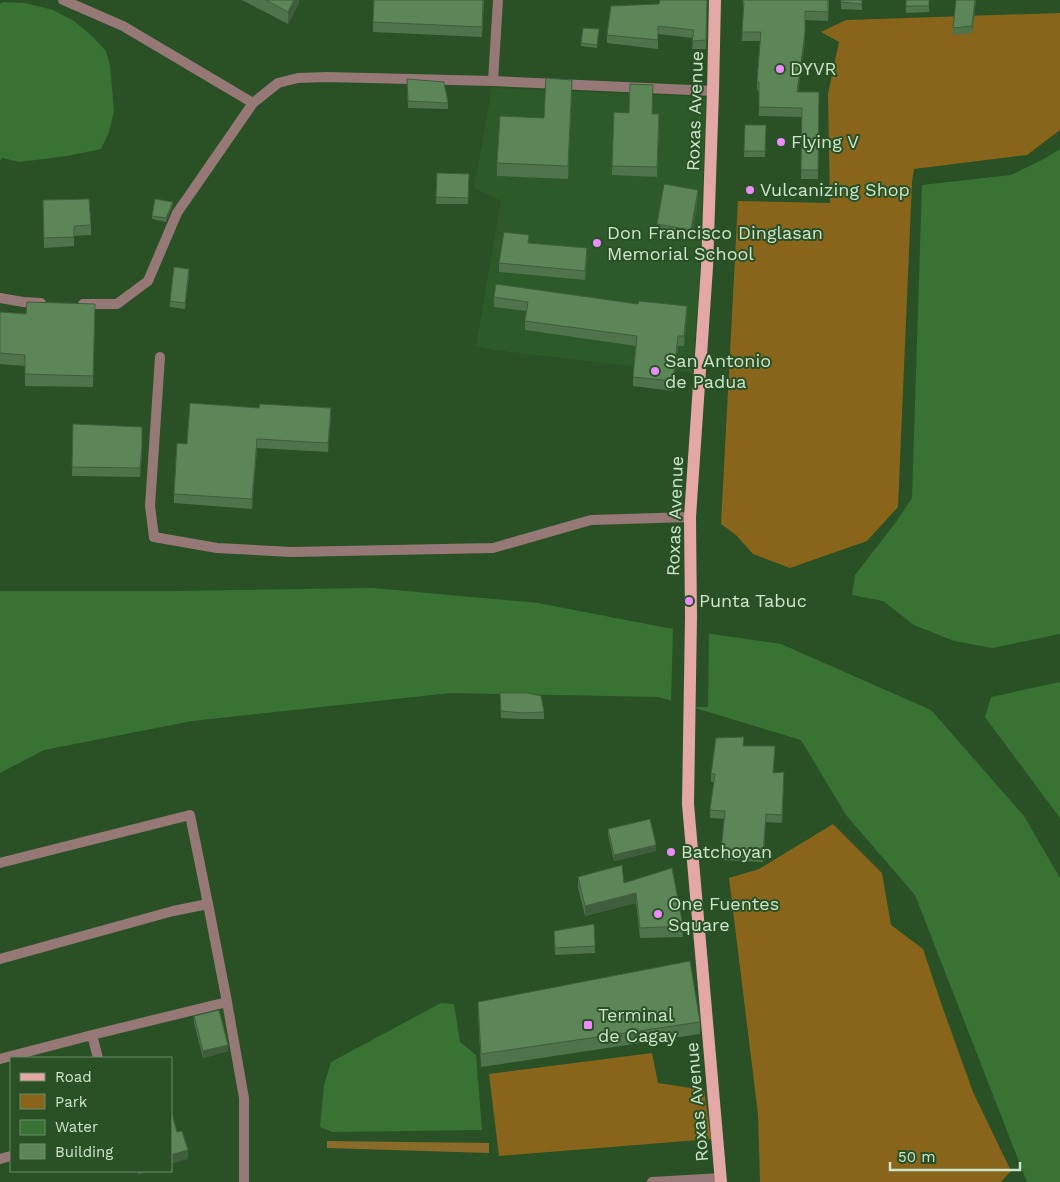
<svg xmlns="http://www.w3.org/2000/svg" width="1060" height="1182" font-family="'Work Sans',sans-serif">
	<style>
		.built { fill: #2c5a28 }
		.green { fill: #88651a }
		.forest { fill: #8b6b2a }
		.water { fill: #397333 }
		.pier { fill: #295125 }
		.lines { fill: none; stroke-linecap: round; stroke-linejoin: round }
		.minor { stroke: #967876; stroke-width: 10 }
		.primary { stroke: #e3a7a5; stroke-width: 12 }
		.wall { fill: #4f734b }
		.shaded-wall { fill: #405e3d }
		.building { fill: #5c8657; stroke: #405e3d }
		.poi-dot { fill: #ec8cfb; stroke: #295125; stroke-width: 2 }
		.labels { text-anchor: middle; stroke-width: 4; stroke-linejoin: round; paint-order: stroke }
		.poi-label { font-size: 18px; fill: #cee5cb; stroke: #295125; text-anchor: start }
		.street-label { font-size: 18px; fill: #cee5cb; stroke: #295125 }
	</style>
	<rect width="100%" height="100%" fill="#295125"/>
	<!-- built -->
	<path class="built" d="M492 88 706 97 699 286 692 373 494 350 476 346 501 201 474 188Z"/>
	<!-- green -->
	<path class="green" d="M1060 13V130L1027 155 914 169 912 182 898 507 867 541 790 568 753 554 736 535 721 524 738 201 830 203 828 94 839 42 821 32 846 20Z
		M833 824 882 873 891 925 923 949 941 1003 973 1092 1011 1171 1001 1182H760L758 1114 729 878 759 869Z
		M652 1053 658 1083 704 1090 711 1139 499 1156 489 1074Z"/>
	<!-- forest -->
	<path class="forest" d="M327 1141 489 1143V1153L327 1148Z"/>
	<!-- water -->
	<path class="water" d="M3 2 25 3 53 10 74 21 93 37 106 51 110 66 114 111 109 132 101 149 67 156 20 162 2 158 0 161V4Z
		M1060 149V634L992 648 954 641 914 625 883 601 852 595 855 575 896 522 912 498 922 185 1011 175 1044 159Z
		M373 588 538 603 662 627 781 644 931 710 1024 816 1060 878V1182H1027L915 895 846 815 801 740 659 697 451 693 192 721 44 750 0 773V591H176Z
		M1060 682V818L985 717 991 697Z
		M441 1003 454 1004 460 1042 476 1055 482 1130 332 1132 320 1127 324 1085 331 1062Z"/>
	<!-- pier -->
	<path class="pier" d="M673 626 709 631 708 707H682L671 703Z"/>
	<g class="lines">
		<!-- minor -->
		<path class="minor" d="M63 0 123 26 253 103
			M493 81 498 0
			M0 298 23 302 41 303
			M83 304H117L148 281 177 213 253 103 278 83 298 78 327 77 493 81 713 91
			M160 357 150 506 154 537 217 548 291 552 493 548 591 520 690 517
			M0 863 190 815 208 904
			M0 959 173 911 208 904 227 1002
			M98 1058 92 1035 227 1002 244 1098V1182
			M0 1059 92 1035
			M0 1159 11 1156
			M652 1182 721 1178"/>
		<!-- primary -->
		<path class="primary" d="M715 0 713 91 707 267 690 517 691 617 688 804 721 1182"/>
	</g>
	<!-- wall -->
	<path class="wall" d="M242 0H299V3L288 24Z
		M484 0 482 37 373 32V22Z
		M707 0 706 49H692L693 38 658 34V49L607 43V35L659 4Z
		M743 0H829L828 21 805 20V41L798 92H819L818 179H801L802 117 759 116V91L757 90V81L760 41H742L743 12Z
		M841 0H862V10L841 9Z
		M906 0H929V12L906 13Z
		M976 0 972 33 953 35V28Z
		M599 29 597 48 581 46V43Z
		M407 79 448 103V109L408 108Z
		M572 92 568 179 497 176V163Z
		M653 95 652 114 659 124 657 177 612 175V166L629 113Z
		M745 125H766L765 157H744Z
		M437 173 469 174 468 204H436Z
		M698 200 691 240 657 234V224Z
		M173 205 166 222 152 219V216Z
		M43 210 91 225V235L74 236V246L44 248Z
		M529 243 587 257 585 280 499 272V263Z
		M189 275 185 309 170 307V301Z
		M494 297 687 315 684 346H678L673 391 633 386V377L636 346 525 330V321L526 311 494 307Z
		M0 312 26 314 95 315 93 387 25 386V366L0 364Z
		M331 418 328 452 257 448 252 509 174 503V494L187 444Z
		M73 424 142 456 140 477 72 476Z
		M500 693 544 712V719H523L501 718Z
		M744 746 775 754 773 773 784 780 782 823 766 822 763 862 721 860 725 819 710 818V810L714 782H711V774Z
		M608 829 656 851 614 861 608 835Z
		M578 877 624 883 683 926V937L640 938 636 903 585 916 578 887Z
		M594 924 595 953 555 955 554 938Z
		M478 1002 700 1022V1034L481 1067 478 1015Z
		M194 1016 228 1051 203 1058 194 1023Z"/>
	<!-- shaded-wall -->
	<path class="shaded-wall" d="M294 0H299V3L288 24V12Z
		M975 0H976L972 33V26Z
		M805 11V41L797 101V92Z
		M572 80V92L568 179V166Z
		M698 190V200L691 240V230Z
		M173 202V205L166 222V218Z
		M587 248V257L585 280V271Z
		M189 269V275L185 309V303Z
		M687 306V315L684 346V336Z
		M678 336V346L673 391V381Z
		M331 408V418L328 452V443Z
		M257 439V448L252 509V499Z
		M142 447V456L140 477V468Z
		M766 814V822L763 862V854Z
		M656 845V851L614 861V855Z
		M636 893V903L585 916V906Z
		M228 1045V1051L203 1058V1051Z
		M188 1150V1159L171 1164V1155Z
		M138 1171H150L138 1175Z"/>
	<!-- building -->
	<path class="building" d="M266 0H294L288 12Z
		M374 0H483L482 27 373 22Z
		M660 0H707L706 40 692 41 694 30 658 26V40L607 35 611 6 659 4Z
		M743 0H828V12L805 11V32L797 92H819L818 170H801L802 108 759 107V82L757 81 761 32H742L744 3H743Z
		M841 0H862V4L841 2Z
		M906 0H929V6H906Z
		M956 0H975L972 26 953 28Z
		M583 28 599 29 597 45 581 43Z
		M546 78 572 80 568 166 497 163 500 116 544 118Z
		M407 79 444 82 448 103 408 101Z
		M630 84 653 85 652 114H659L657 167 612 166 614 112 629 113Z
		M745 125H766L765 151H744Z
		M437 173 469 174 468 198 436 197Z
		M664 184 698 190 691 230 657 224Z
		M89 199 91 225 74 226V237L44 238 43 200Z
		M155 199 173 202 166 218 152 216Z
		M504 232 529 235 528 243 587 248 585 271 499 263Z
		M174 267 189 269 185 303 170 301Z
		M496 284 638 304 639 301 687 306 684 336H678L673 381 633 377 637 336 525 321 528 302 494 297Z
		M27 302 95 304 93 376 25 374V355L0 353V312L26 314Z
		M190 403 259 408 260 404 331 408 328 443 257 439 252 499 174 494 177 443 187 444Z
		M73 424 142 427V447L140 468 72 467Z
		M500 693H528L541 696 544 712 523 713 501 711Z
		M744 737 743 746H775L773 773 784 772 782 815 766 814 763 854 721 851 725 811 710 810 715 774H711L716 738Z
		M650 819 656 845 614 855 608 829Z
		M622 865 624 883 672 868 683 926 640 928 636 893 585 906 578 877Z
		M594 924 595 946 555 948 554 931Z
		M690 961 700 1022 481 1054 478 1002Z
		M219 1010 228 1045 203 1051 194 1016Z
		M171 1111 177 1132 182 1131 188 1150 171 1155Z"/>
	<!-- markers -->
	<g class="poi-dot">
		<circle cx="780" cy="69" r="5"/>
		<circle cx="781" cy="142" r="5"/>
		<circle cx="750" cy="190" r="5"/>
		<circle cx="597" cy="243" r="5"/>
		<circle cx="655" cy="371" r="5"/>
		<circle cx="689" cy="601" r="5"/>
		<circle cx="671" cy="852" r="5"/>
		<circle cx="658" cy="914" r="5"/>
		<rect x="583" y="1020" width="10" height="10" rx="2.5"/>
	</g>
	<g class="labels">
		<!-- poi labels -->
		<g class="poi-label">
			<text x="790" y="75">DYVR</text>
			<text x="791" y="148">Flying V</text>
			<text x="760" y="196">Vulcanizing Shop</text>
			<text x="607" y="239">Don Francisco Dinglasan<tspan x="607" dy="21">Memorial School</tspan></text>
			<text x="665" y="367">San Antonio<tspan x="665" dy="21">de Padua</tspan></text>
			<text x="699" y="607">Punta Tabuc</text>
			<text x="681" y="858">Batchoyan</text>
			<text x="668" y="910">One Fuentes<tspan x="668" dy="21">Square</tspan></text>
			<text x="598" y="1021">Terminal<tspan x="598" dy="21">de Cagay</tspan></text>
		</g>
		<!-- street labels -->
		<g class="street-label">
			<text transform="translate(695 111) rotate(-88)" y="6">Roxas Avenue</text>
			<text transform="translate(675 516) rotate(-88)" y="6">Roxas Avenue</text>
			<text transform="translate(697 1102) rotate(-95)" y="6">Roxas Avenue</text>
		</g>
	</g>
	<!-- legend -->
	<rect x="10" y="1057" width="162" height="115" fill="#295125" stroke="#6b8c67"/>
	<rect x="20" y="1073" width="25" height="8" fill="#e3a7a5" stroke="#6b8c67"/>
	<text x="55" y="1082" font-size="15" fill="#cee5cb">Road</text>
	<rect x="20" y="1094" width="25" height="15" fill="#88651a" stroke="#6b8c67"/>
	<text x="55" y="1107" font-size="15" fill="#cee5cb">Park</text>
	<rect x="20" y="1120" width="25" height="15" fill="#397333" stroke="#6b8c67"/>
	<text x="55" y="1132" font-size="15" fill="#cee5cb">Water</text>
	<rect x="20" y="1144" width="25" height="15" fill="#5c8657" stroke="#6b8c67"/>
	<text x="55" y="1157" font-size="15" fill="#cee5cb">Building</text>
	<!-- scale -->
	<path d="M890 1162v8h130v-8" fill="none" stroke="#cee5cb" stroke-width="2.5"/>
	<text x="898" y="1162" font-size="15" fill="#cee5cb" stroke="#295125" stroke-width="4" paint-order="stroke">50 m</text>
</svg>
